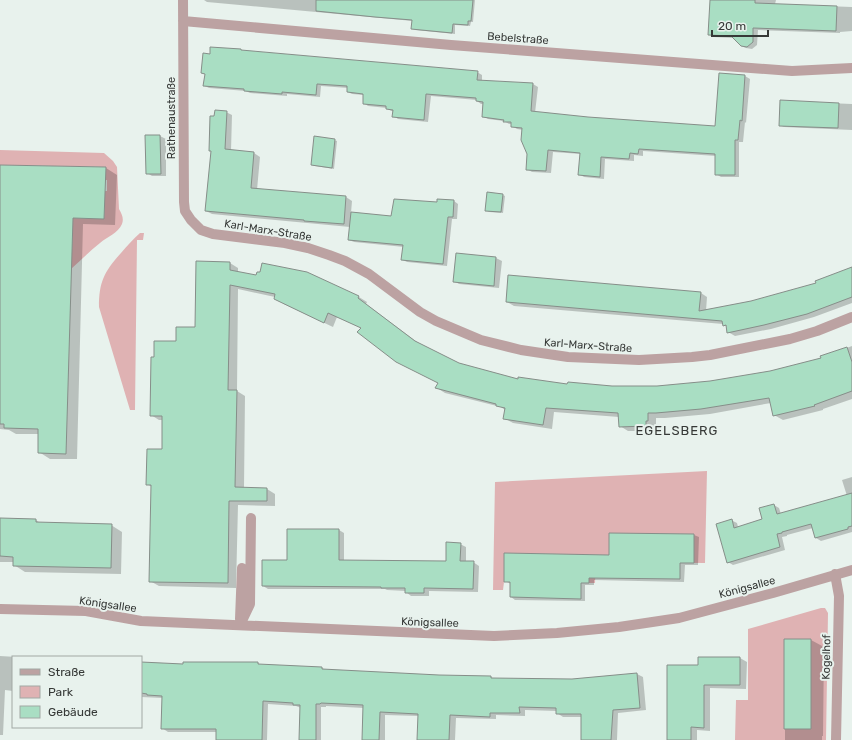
<svg xmlns="http://www.w3.org/2000/svg" width="852" height="740" font-family="Rubik,sans-serif">
	<style>
		.green { fill: #dfb2b3 }
		.shadow { fill: #0003 }
		.building { fill: #a9dec3; stroke: #868e89 }
		.lines { fill: none; stroke-linecap: round; stroke-linejoin: round }
		.minor { stroke: #bca2a2; stroke-width: 10 }
		.labels { text-anchor: middle; stroke-width: 4; stroke-linejoin: round; paint-order: stroke }
		.street-label { font-size: 11px; fill: #363937; stroke: #e8f2ed }
		.quarter-label { font-size: 13px; letter-spacing: 1px; fill: #363937; stroke: #e8f2ed }
	</style>
	<rect width="100%" height="100%" fill="#e8f2ed"/>
	<!-- green -->
	<path class="green" d="M0 150 104 153 113 161 117 167 119 209C122 214 124 219 122 224 118 233 107 237 100 243 90 251 81 260 71 269L73 218 104 219 105 191H107V180H105L106 167 0 165Z
		M140 233H144L143 240H137L135 410H130L99 307C99 282 104 272 121 253 127 246 133 239 140 233Z
		M707 471 705 563 596 562 595 583 504 582 503 590H493L495 482Z
		M821 608H825L828 613 826 740H735L736 700H748V629Z"/>
	<!-- shadow -->
	<path class="shadow" d="M204 0H475L473 22H471L470 26 455 25V34L415 30 412 28 413 21 207 2Z
		M711 0H776L775 4 852 7V31L840 32V33L758 30 757 45 752 49 746 48 741 46 734 38 713 37 709 34Z
		M477 72 482 75V81L533 84 538 87 535 113 588 118 716 127 720 74 745 76 750 79 746 123 745 122 743 142H739V177H721L716 174V156L643 151V156L634 155V161L605 159 604 179 584 177 579 174 581 154 553 152 551 173 532 172 527 169 528 154 523 130 517 129 512 126V124H509L504 121 488 119 483 116 484 104H481L477 101V100L431 96 428 122 398 119 394 116V112L387 109V108L368 106 364 103V95L352 94 348 92V88L321 86 320 97 287 94V96L250 93 246 91 209 88 205 86Z
		M781 101 852 104V130L784 127 780 125Z
		M226 112 232 115 231 151 254 153 260 157 257 190 346 197 352 201 351 213 392 217 438 203 454 201 458 204 457 219H452L447 266 407 262 403 260 404 247 354 242 349 240 350 227 212 214 206 211 212 152 210 150 215 117Z
		M146 136H160L166 139V176H152L147 173Z
		M334 140 337 141 334 169 315 166 312 165Z
		M0 166 106 168 117 175 115 225 83 224 77 459H50L39 452V434H16L9 430 0 429Z
		M503 195 505 196 503 213 489 212 486 210Z
		M456 254 496 258 502 261 499 288 459 284 454 281Z
		M230 263 238 268V272L257 276 307 273 359 297 367 302 366 304 421 345 458 364 519 380 568 386 612 387H657L710 382 770 372 822 359V357L852 346V399L823 409V410L783 420 774 415 771 403 710 414 665 418H656V425H654V431H628L620 426 619 417 554 412 552 429 513 423 504 418 505 410 501 407 445 393 437 388 439 383 362 328 337 317 333 327 284 304 275 297 238 289 237 391 245 396 244 488 267 489 275 494V506L238 505 236 588 159 586 150 581 152 487 147 484 163 450V420H159L151 415 155 358 196 328Z
		M852 268V303L814 317 771 329 735 336 728 332 727 327 723 324 514 306 507 302 701 293 707 297 706 311 751 302 817 284Z
		M852 477V532L821 541 816 538 813 528 787 535V536L782 537 785 550 733 565 728 562 731 520 737 523 738 527 763 520 774 505 779 508 781 514 847 496 842 480Z
		M0 519 36 520 41 524 111 525 122 532 121 574 25 572 14 565V562H0Z
		M339 530 344 533V561L447 562 460 544 466 547V562H473L479 566 478 592 429 591V596H411L406 592V591L387 590 385 589H268L263 586 288 561Z
		M694 535 699 537 698 565H685L684 582 594 580V585H585V601L515 600 511 597V584L505 581Z
		M785 640H811L824 647 823 736H822V740H785Z
		M0 656 17 657H13V691L5 690 3 735H0Z
		M699 658H740L747 662 746 689 710 688V731L697 730V740H668L699 666Z
		M141 663 184 665 221 663H258L261 665 322 668 326 670 439 676 491 677 494 679 572 680 637 674 643 677 646 710 618 713 617 740H582V717H563L557 713V711L525 710V716L496 715V719L456 718 455 740H418L419 716 385 715V740H363L364 708 326 706V707H321V740H300L301 708 296 706 268 704 267 740H217V732H168L162 728 163 698 141 697Z"/>
	<!-- building -->
	<path class="building" d="M316 0H473L471 21H468V25L453 24 452 33 411 29 412 20 375 17 316 11Z
		M710 0H755V3L837 6 836 31 753 28V42L747 47 741 46 731 36 708 35Z
		M210 47 241 49V50L478 71 477 80 533 83 531 111 588 117 715 126 719 73 745 75 742 121 740 120 738 140H735V175H715V154L639 149 638 154 630 153 629 159 601 157 600 177 578 175 580 153 548 150 546 171 526 170 527 154 521 140 522 128 511 127V122H503L504 120 482 117 483 102 476 101V98L426 94 424 120 392 117 393 110 386 109V106L363 104V94L347 92V86L317 84 316 95 282 92V94L244 91V89L203 86 205 74 201 73 203 53 210 54Z
		M780 100 839 103 838 128 779 126Z
		M215 110 227 111 225 149 254 152 251 188 346 196 344 224 304 221V220L205 211 211 151H209L210 116H214Z
		M145 135H160L161 174H146Z
		M314 136 335 139 332 168 311 165Z
		M0 165 106 167 104 219 73 218 66 454 38 453V429L4 428V424H0Z
		M487 192 503 194 501 212 485 211Z
		M394 199 437 202V199L454 200 453 217H448L443 264 401 260 403 245 348 240 351 212 391 216Z
		M456 253 496 257 494 286 453 282Z
		M196 261 230 262V270L256 275 257 272H260L262 263 307 272 359 296 358 298 415 341 459 363 518 379V377L567 384 568 382 612 386H657L710 381 770 371 821 358 820 356 847 347 852 362V391L814 405 815 406 773 416 769 398 701 409 656 413H648V421H646V426L619 427 618 413 546 408 543 425 503 419 505 408 496 406V404L435 388 438 383 396 362 357 332 361 328 328 313 324 323 274 299 275 294 230 285 228 390H237L235 487 267 488V501H229L228 583 149 582 151 485H146L147 449H162V416H150L151 357H154V341H176V327H195Z
		M852 267V297L807 314 764 325 727 333 726 325 723 326 722 321 506 302 508 275 701 292 699 311 751 301 816 283 815 281Z
		M852 493V526L848 527V529L815 538 811 524 782 532V533L777 534 780 547 727 563 716 524 732 519 734 528 762 519 759 508 774 504 777 514Z
		M0 518 36 519V522L112 524 111 568 13 566V557L0 556Z
		M287 529H339V560L446 561V542L461 543 460 561H474L473 589 424 588V593H405V588H381V587L262 586V560H287Z
		M609 533 694 534V563H680V579L589 578V583H581V599L510 597V582H504V553L609 555Z
		M784 639H811V729H784Z
		M698 657H740V685H704V728L691 727V740H667V665H698Z
		M141 662 183 664V662H258V664L322 667V669L439 675 491 676V678L572 679 637 673 640 708 613 710 611 740H581V714H556V708L519 707 520 713H490V717L450 715 449 740H417L418 714 380 712 379 740H362L363 705 321 703 320 704H316V740H299L300 705H293V703L263 701 262 740H216V729H161L162 696 147 695V694L141 693Z"/>
	<g class="lines">
		<!-- minor -->
		<path class="minor" d="M183 0 184 202 185 211 191 220 201 230 213 234 285 243 308 248 329 255 345 261 369 274 420 312 436 321 481 340 521 350 568 357 639 360 692 357 710 355 790 339 817 331 852 317
			M183 21 451 45 751 68 792 71 852 68
			M835 574 839 596 836 740
			M0 609 86 611 141 621 494 636 557 633 619 627 679 618 773 593 852 570
			M240 619 242 568
			M240 625 250 604 251 518"/>
	</g>
	<g class="labels">
		<!-- street labels -->
		<g class="street-label">
			<text transform="translate(518 38) rotate(4)" y="4">Bebelstraße</text>
			<text transform="translate(171 118) rotate(-90)" y="4">Rathenaustraße</text>
			<text transform="translate(268 230) rotate(9)" y="4">Karl-Marx-Straße</text>
			<text transform="translate(588 345) rotate(4)" y="4">Karl-Marx-Straße</text>
			<text transform="translate(747 587) rotate(-15)" y="4">Königsallee</text>
			<text transform="translate(108 604) rotate(8)" y="4">Königsallee</text>
			<text transform="translate(430 622) rotate(2)" y="4">Königsallee</text>
			<text transform="translate(826 657) rotate(-89)" y="4">Kogelhof</text>
		</g>
		<!-- quarter labels -->
		<g class="quarter-label">
			<text x="677" y="435">EGELSBERG</text>
		</g>
	</g>
	<!-- legend -->
	<rect x="12" y="656" width="130" height="72" fill="#e8f2ed" stroke="#a1a8a4"/>
	<rect x="20" y="669" width="20" height="6" fill="#bca2a2" stroke="#a1a8a4"/>
	<text x="48" y="676" font-size="12" fill="#363937">Straße</text>
	<rect x="20" y="686" width="20" height="12" fill="#dfb2b3" stroke="#a1a8a4"/>
	<text x="48" y="696" font-size="12" fill="#363937">Park</text>
	<rect x="20" y="706" width="20" height="12" fill="#a9dec3" stroke="#a1a8a4"/>
	<text x="48" y="716" font-size="12" fill="#363937">Gebäude</text>
	<!-- scale -->
	<path d="M712 30v6h56v-6" fill="none" stroke="#363937" stroke-width="2"/>
	<text x="718" y="30" font-size="12" fill="#363937" stroke="#e8f2ed" stroke-width="3" paint-order="stroke">20 m</text>
</svg>
